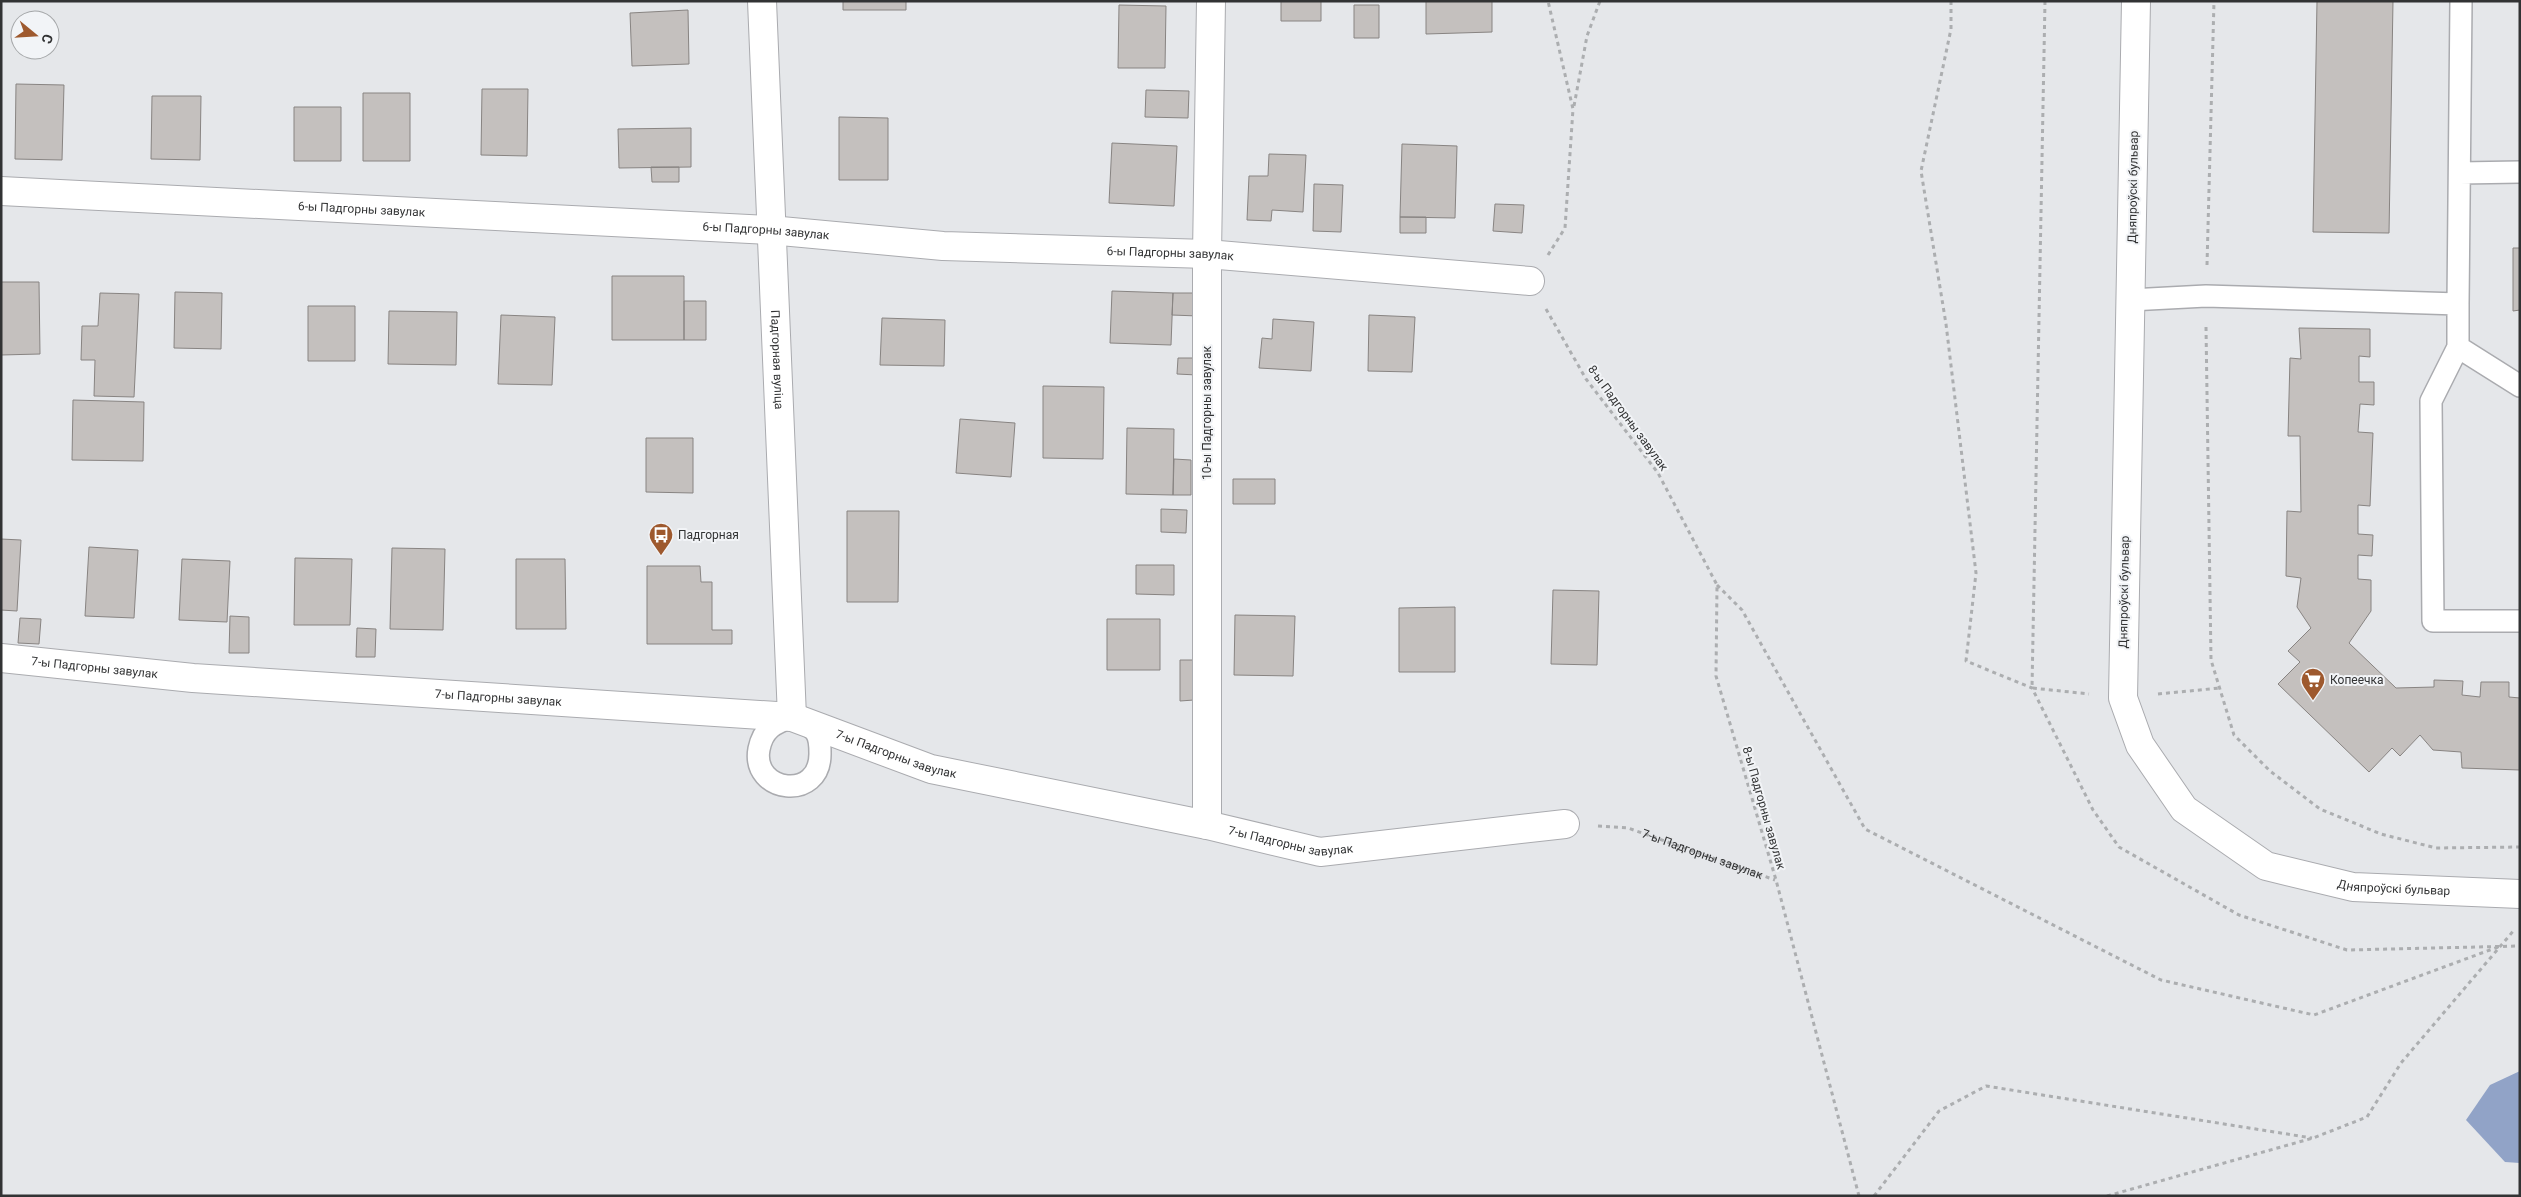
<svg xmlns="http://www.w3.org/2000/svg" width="2521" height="1197" font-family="Roboto,sans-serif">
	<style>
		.forest { fill: #91a3c7 }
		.building { fill: #c4c0be; stroke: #888482 }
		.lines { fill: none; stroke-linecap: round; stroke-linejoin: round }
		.service-casing { stroke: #aaabaf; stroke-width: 24 }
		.minor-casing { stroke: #aaabaf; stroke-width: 30 }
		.tertiary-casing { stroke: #aaabaf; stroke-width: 30 }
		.path { stroke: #acaeb0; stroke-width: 3; stroke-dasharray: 4 4; stroke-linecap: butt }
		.service { stroke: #fff; stroke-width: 21 }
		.minor { stroke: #fff; stroke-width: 28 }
		.tertiary { stroke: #fff; stroke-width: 28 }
		.labels { text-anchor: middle; stroke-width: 4; stroke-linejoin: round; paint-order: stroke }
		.street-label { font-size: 12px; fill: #323334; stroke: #f2f4f7 }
		.poi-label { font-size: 12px; fill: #323334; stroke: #f2f4f7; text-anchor: start }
	</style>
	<rect width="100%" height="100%" fill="#e5e7ea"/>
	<!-- forest -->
	<path class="forest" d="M2520 1071V1163L2505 1162 2466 1120 2490 1085Z"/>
	<!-- building -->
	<path class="building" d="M843 1H906V10H843Z
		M1281 1H1321V21H1281Z
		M1426 1H1492V32L1426 34Z
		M2317 1H2393L2389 233 2313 232Z
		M1119 5 1166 6 1165 68H1118Z
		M1354 5H1379V38H1354Z
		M688 10 689 64 632 66 630 13Z
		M16 84 64 85 62 160 15 159Z
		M482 89H528L527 156 481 155Z
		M1146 90 1189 91 1188 118 1145 117Z
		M363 93H410V161H363Z
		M152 96H201L200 160 151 159Z
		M294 107H341V161H294Z
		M839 117 888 118V180H839Z
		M691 128V167L619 168 618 129Z
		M1112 143 1177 146 1174 206 1109 203Z
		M1402 144 1457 146 1455 218 1400 217Z
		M1269 154 1306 155 1303 212 1272 210 1271 221 1247 220 1249 176H1268Z
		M651 167H679V182H652Z
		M1314 184 1343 185 1341 232 1313 231Z
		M1495 204 1524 205 1522 233 1493 231Z
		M1400 217H1426V233H1400Z
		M2513 248H2520V310L2513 311Z
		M612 276H684V340H612Z
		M1 282H39L40 354 1 355Z
		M1112 291 1173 293 1171 345 1110 343Z
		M175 292 222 293 221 349 174 348Z
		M100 293 139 294 134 397 94 396 95 360H81L82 326H98Z
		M1173 293H1199L1198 316 1172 315Z
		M684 301H706V340H684Z
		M308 306H355V361H308Z
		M389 311 457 312 456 365 388 364Z
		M501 315 555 317 552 385 498 384Z
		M1369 315 1415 317 1412 372 1368 371Z
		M882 318 945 320 944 366 880 365Z
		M1273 319 1314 322 1311 371 1259 368 1262 338 1272 339Z
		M2299 328 2370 329V357L2359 356V382H2374V405L2360 404 2358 432 2373 433 2370 506 2358 505V534L2373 535 2372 556 2358 555V579L2371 580V611L2349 643 2396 688 2434 687V680L2463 681 2462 695 2480 697 2481 682H2509V697L2520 698V770L2462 768 2461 752 2433 750 2420 735 2400 756 2392 748 2369 772 2278 684 2300 662 2288 651 2311 628 2297 607 2301 578 2286 576 2287 511 2301 512 2300 436H2288L2290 358 2301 359Z
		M1178 358H1197V375L1177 374Z
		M1043 386 1104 387 1103 459 1043 458Z
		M73 400 144 402 143 461 72 460Z
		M960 419 1015 423 1011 477 956 473Z
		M1127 428 1174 429 1173 495 1126 494Z
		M646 438H693V493L646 492Z
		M1174 459 1191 460V495H1173Z
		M1233 479H1275V504H1233Z
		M1161 509 1187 510 1186 533 1161 532Z
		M847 511H899L898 602H847Z
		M1 539 21 540 17 611 1 610Z
		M89 547 138 550 134 618 85 616Z
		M392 548 445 549 443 630 390 629Z
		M295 558 352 559 350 625H294Z
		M182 559 230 561 227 622 179 620Z
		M516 559H565L566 629H516Z
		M1136 565H1174V595L1136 594Z
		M647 566H700L701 582H712V630H732V644H647Z
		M1553 590 1599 591 1597 665 1551 664Z
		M1455 607V672H1399V608Z
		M1235 615 1295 616 1293 676 1234 675Z
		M230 616 249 617V653H229Z
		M20 618 41 619 39 644 18 643Z
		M1107 619H1160V670H1107Z
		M357 628 376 629 375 657H356Z
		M1180 660H1194V700L1180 701Z"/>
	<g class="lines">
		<defs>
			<path id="service" d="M2460 173 2520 172
				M2130 300 2206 296 2458 304 2461 1
				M2458 304V347L2431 401 2433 621H2520
				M2458 347 2520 386
				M792 717C798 721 810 725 815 731 820 737 820 745 820 753 821 802 751 793 759 749 763 729 774 723 792 717Z"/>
			<g id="minor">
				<path id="s2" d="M2136 1 2123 698 2140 745 2184 809 2266 866 2353 887 2520 894"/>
				<path id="s3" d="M1 191 770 230 943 246 1207 254 1530 281"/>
				<path id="s4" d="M1 658 193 678 792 717 931 769 1207 825 1320 852 1565 824"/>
				<path d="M1207 825V254L1211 1"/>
			</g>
			<g id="tertiary">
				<path id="s5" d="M762 1 792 717"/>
			</g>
		</defs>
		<!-- service casing -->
		<use href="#service" class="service-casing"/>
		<!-- minor casing -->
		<use href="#minor" class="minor-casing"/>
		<!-- tertiary casing -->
		<use href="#tertiary" class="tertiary-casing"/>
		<!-- path -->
		<g class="path">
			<path d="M1951 1V29L1921 171 1946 324 1976 573 1966 661 2032 688 2093 810 2119 847 2239 915 2347 950 2520 946"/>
			<path d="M2045 1 2032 688 2089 694"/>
			<path d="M1574 106 1587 36 1600 1"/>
			<path d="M1548 255 1565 228 1573 109 1548 1"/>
			<path d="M2207 265 2214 1"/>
			<path d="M1546 309 1586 379 1658 473 1717 585 1716 676 1776 880 1859 1196"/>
			<path d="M2206 327 2211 660 2234 735 2270 771 2320 809 2381 834 2436 848 2520 847"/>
			<path d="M1717 585 1742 610 1865 829 2161 980 2314 1015 2498 947"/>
			<path d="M2158 694 2220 688"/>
			<path id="s1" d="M1598 826 1628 828 1775 880"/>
			<path d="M1874 1196 1939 1111 1986 1086 2312 1138"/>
			<path d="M2107 1196 2313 1138 2367 1117 2401 1063 2515 929"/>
		</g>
		<!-- service -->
		<use href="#service" class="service"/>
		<!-- minor -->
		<use href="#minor" class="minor"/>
		<!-- tertiary -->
		<use href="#tertiary" class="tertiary"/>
	</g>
	<!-- icons -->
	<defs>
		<symbol id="bus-pin" viewBox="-11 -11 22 30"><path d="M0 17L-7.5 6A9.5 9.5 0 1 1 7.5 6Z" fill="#9e592e" stroke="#f2f4f7"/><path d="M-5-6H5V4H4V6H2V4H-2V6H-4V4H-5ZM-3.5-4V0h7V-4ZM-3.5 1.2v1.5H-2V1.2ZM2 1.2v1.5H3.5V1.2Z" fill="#fff"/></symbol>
		<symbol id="supermarket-pin" viewBox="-11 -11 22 30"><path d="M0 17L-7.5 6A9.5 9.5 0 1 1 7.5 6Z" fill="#9e592e" stroke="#f2f4f7"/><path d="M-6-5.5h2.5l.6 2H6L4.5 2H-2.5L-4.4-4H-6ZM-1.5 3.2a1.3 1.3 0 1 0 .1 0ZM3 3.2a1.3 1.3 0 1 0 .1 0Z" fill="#fff"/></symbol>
	</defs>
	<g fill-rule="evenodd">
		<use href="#bus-pin" x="647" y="521" width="28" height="38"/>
		<use href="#supermarket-pin" x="2299" y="666" width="28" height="38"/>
	</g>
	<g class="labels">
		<!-- street labels -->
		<g class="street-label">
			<text transform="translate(2133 187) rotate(-89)" y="4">Дняпроўскі бульвар</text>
			<text dy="4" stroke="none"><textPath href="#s3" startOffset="361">6-ы Падгорны завулак</textPath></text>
			<text dy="4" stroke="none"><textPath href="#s3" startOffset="766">6-ы Падгорны завулак</textPath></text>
			<text dy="4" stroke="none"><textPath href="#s3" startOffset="1171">6-ы Падгорны завулак</textPath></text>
			<text dy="4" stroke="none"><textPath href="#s5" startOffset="359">Падгорная вуліца</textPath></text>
			<text transform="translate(1207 413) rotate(-90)" y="4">10-ы Падгорны завулак</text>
			<text transform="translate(1628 418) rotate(54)" y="4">8-ы Падгорны завулак</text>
			<text transform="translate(2124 592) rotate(-89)" y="4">Дняпроўскі бульвар</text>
			<text dy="4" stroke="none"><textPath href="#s4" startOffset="94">7-ы Падгорны завулак</textPath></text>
			<text dy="4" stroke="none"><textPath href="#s4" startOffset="499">7-ы Падгорны завулак</textPath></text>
			<text dy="4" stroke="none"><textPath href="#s4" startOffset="904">7-ы Падгорны завулак</textPath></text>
			<text transform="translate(1764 808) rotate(74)" y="4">8-ы Падгорны завулак</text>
			<text dy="4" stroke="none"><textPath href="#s4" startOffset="1309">7-ы Падгорны завулак</textPath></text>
			<text dy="4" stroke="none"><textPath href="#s1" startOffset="109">7-ы Падгорны завулак</textPath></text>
			<text dy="4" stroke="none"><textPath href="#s2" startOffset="1055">Дняпроўскі бульвар</textPath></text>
		</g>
		<!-- poi labels -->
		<g class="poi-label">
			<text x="678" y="539">Падгорная</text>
			<text x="2330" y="684">Копеечка</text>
		</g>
	</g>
	<!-- border -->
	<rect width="2521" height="1197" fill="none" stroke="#323334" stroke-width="5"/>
	<!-- north arrow -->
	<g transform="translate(35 35) rotate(108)"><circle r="24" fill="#f2f4f7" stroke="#a5a7a9"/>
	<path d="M0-4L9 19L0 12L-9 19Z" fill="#9e592e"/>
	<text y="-8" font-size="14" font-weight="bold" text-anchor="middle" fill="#323334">С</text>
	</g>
</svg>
